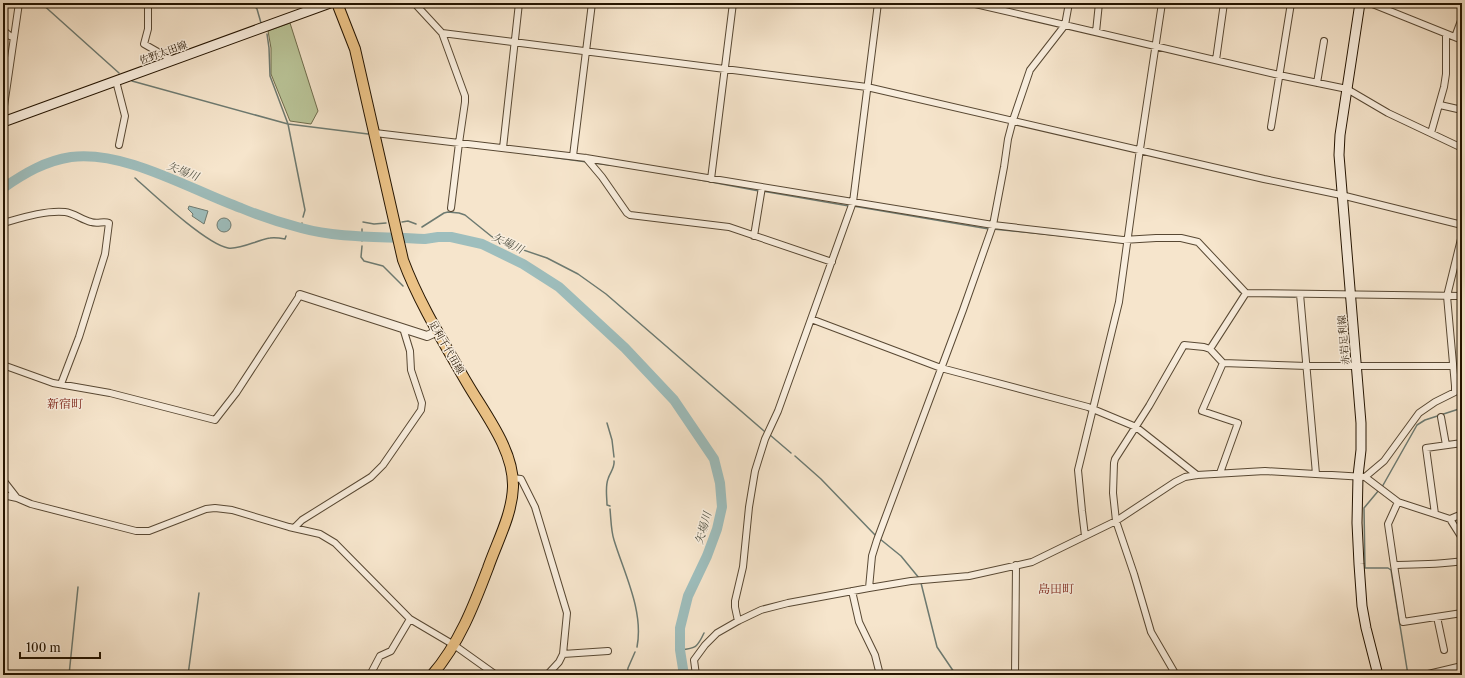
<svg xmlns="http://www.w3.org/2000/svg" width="1465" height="678" font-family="'Libre Caslon Text','Noto Serif JP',serif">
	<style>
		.green { fill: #bac599; stroke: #6f6c4c }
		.water { fill: #9ebebd; stroke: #6d7a71 }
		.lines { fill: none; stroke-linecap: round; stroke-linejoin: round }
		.stream { stroke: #6d7a71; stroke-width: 1.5 }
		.river { stroke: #9ebebd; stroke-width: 10 }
		.minor-casing { stroke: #584833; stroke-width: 8 }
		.tertiary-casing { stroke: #584833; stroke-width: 10 }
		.secondary-casing { stroke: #241400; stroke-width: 11 }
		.primary-casing { stroke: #241400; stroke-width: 12 }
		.minor { stroke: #f9eede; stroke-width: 6 }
		.tertiary { stroke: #f9eede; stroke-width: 8 }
		.secondary { stroke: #f9eede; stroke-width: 9 }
		.primary { stroke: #ebc286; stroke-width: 10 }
		.labels { text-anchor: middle; stroke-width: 3; stroke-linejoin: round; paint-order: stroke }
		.street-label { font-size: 10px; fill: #241400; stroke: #f9eede }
		.water-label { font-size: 11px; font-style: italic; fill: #4f5042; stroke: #f9eede }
		.quarter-label { font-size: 12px; fill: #7a1f14; stroke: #f9eede }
	</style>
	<rect width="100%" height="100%" fill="#f6e5cc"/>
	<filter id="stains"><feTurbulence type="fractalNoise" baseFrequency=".005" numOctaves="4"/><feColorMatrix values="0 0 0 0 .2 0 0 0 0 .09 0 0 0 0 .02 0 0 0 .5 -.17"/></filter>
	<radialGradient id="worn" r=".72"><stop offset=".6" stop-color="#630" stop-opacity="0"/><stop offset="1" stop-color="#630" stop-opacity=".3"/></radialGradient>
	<!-- green -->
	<path class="green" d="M290 23 318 111 311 124 290 121 271 74V48L268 31Z"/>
	<!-- water -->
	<path class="water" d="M189 206 208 211 204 224 192 216 193 214 188 209Z
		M217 225a7 7 0 1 1 14 0a7 7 0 1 1-14 0Z"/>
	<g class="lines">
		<!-- stream -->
		<path class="stream" d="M41 3 119 73
			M252 3 257 9 261 23
			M267 34 269 48 270 76 288 124 305 210 303 217
			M132 81 288 124 368 134
			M521 153 587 162
			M593 163 609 165
			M674 175 759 191
			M135 178C153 194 206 244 228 248 240 250 257 240 270 238 275 237 280 238 285 239L286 236
			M762 191 849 206
			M853 206 989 229
			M363 222 374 224 386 223
			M402 222 408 221 416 224
			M422 227 444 213 448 212 459 213 465 215 491 236 500 242 547 258 578 274 606 294 636 320 764 431
			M288 228 289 224
			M301 228 302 223
			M993 229 1063 236
			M362 241V229
			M362 246 361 257 364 261 383 266 403 286
			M1218 267 1240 292 1244 294
			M1247 296 1295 297
			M607 423 612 440 614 457
			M770 435 791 453
			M795 456 821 479 876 536
			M1382 487 1417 425 1425 420 1462 408
			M1379 490 1364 508 1365 568H1388L1391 570 1408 675
			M610 506 607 505C607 497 605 487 608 479 610 472 615 468 614 461
			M610 509C611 519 611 531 614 540 624 573 644 611 637 647
			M880 539 901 556 919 578
			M921 583 937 647 956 675
			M680 650C696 648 697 648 704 633
			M69 675 78 587
			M188 675 199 593
			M627 675 628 668 635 652"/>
		<!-- river -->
		<path class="river" d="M3 188C25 173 45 161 71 157 125 150 191 190 241 208 260 216 281 223 301 228 341 239 384 236 425 239L438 237H451L482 244 523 264 559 287 625 348 674 400 714 459 720 483 722 507 717 529 707 556 688 596 680 628V650L684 675"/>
		<defs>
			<path id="minor" d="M148 3V29L144 44 172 60
				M416 3 417 6 442 33 465 96V102L459 143 451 208
				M971 3 1279 75 1347 89 1388 113 1462 148
				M1370 3 1462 40
				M3 30 10 36 14 37
				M1096 32 1099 3
				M442 33 867 87 1264 179 1341 195 1462 225
				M1455 37 1462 18
				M1216 60 1224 3
				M116 81 125 116 119 145
				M1317 83 1324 41
				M1440 105 1462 110
				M5 121 3 113 19 3
				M1271 127 1291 3
				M375 133 586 158 993 225 1123 240 1156 238H1181L1198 242 1246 293 1462 296
				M1431 133 1444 87 1446 74V34
				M503 148 519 3
				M573 156 592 3
				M586 158 602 177 627 213 630 215 729 227 832 262
				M711 179 733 3
				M3 223C21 218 46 210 65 212 74 213 82 220 91 222 97 224 104 221 109 223L105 254 79 337 61 384
				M754 236 762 187
				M1300 294 1316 474
				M811 319 941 368 1088 407 1136 427 1197 475
				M1210 349 1223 363 1307 366H1453
				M3 365 53 383 110 393 215 420 236 393 300 295
				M1441 417 1446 445
				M1220 473 1238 423 1202 411 1223 363
				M1365 477 1384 461 1419 413 1435 402 1455 392V386L1447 296 1462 235
				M512 478 521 479 535 507 567 613 563 654 559 662 547 675
				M3 480 17 498
				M3 495 17 498 31 504 136 531H149L206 509 215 508 232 510 289 527 320 534 335 543 410 619 454 645 496 675
				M1398 502 1388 524 1394 565C1417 564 1439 565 1462 561
				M1435 514 1426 448 1462 443
				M1450 519 1462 538
				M295 527 302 520 371 477 383 465 421 410 422 403 411 370 410 351 403 328
				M1085 536 1082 511 1078 470 1119 302 1140 149 1162 3
				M1394 565 1403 622 1462 613
				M869 588 872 556 877 540 963 310 993 225 1004 167 1008 139 1013 120 1030 70 1065 25 1069 3
				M852 591 859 622 875 655 880 675
				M1437 617 1444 650
				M738 621 735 607V601L743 567 749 507 755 471 765 439 778 411 853 202 878 3
				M563 654 608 651
				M370 675 380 656 391 651 410 619
				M696 675 694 660 705 645 717 633 738 621 761 610 788 603 869 588 911 581 969 576 1032 562 1116 521 1175 482 1185 477 1197 475 1265 471 1365 477 1398 502 1450 519 1462 514
				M1015 675 1016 565
				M1176 675 1151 632 1134 574 1116 521 1113 493 1114 463 1115 459 1149 406 1184 345 1204 347 1210 349 1246 293
				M1424 675 1462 666"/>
			<path id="tertiary" d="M300 295 427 336 438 331"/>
			<path id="secondary" d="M1360 3 1340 135 1339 155 1361 423V450L1358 476 1357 523 1359 564 1362 606 1366 628 1378 675
				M3 122 330 3"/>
			<path id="primary" d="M337 3 355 49 403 260C419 303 444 343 467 383 485 414 514 450 513 487 512 515 497 542 488 568 474 605 459 644 432 675"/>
		</defs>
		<!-- minor casing -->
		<use href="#minor" class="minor-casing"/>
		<!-- tertiary casing -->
		<use href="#tertiary" class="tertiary-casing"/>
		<!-- secondary casing -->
		<use href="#secondary" class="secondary-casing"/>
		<!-- primary casing -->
		<use href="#primary" class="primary-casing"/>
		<!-- minor -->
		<use href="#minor" class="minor"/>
		<!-- tertiary -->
		<use href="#tertiary" class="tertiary"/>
		<!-- secondary -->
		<use href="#secondary" class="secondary"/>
		<!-- primary -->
		<use href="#primary" class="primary"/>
	</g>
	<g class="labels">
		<!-- street labels -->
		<g class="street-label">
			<text transform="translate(163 52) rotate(-20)" y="4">佐野太田線</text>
			<text transform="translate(1343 340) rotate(-95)" y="4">赤岩足利線</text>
			<text transform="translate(447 347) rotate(60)" y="4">足利千代田線</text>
		</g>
		<!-- water labels -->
		<g class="water-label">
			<text transform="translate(183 171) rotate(21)" y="4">矢場川</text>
			<text transform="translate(508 243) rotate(25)" y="4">矢場川</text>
			<text transform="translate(703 528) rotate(-74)" y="4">矢場川</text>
		</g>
		<!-- quarter labels -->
		<g class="quarter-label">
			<text x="65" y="408">新宿町</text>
			<text x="1056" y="593">島田町</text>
		</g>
	</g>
	<!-- margin -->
	<rect width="1465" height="678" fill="none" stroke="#f6e5cc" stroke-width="16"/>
	<rect x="4" y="4" width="1457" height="670" fill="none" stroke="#241400" stroke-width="2"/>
	<rect x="8" y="8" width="1449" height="662" fill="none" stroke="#241400"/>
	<!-- scale -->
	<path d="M20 652v6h80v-6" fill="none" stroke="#241400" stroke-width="2"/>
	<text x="26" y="652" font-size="12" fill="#241400" stroke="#f9eede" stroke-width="3" paint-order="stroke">100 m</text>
	<rect width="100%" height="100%" filter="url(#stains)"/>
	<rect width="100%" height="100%" fill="url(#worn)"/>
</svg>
